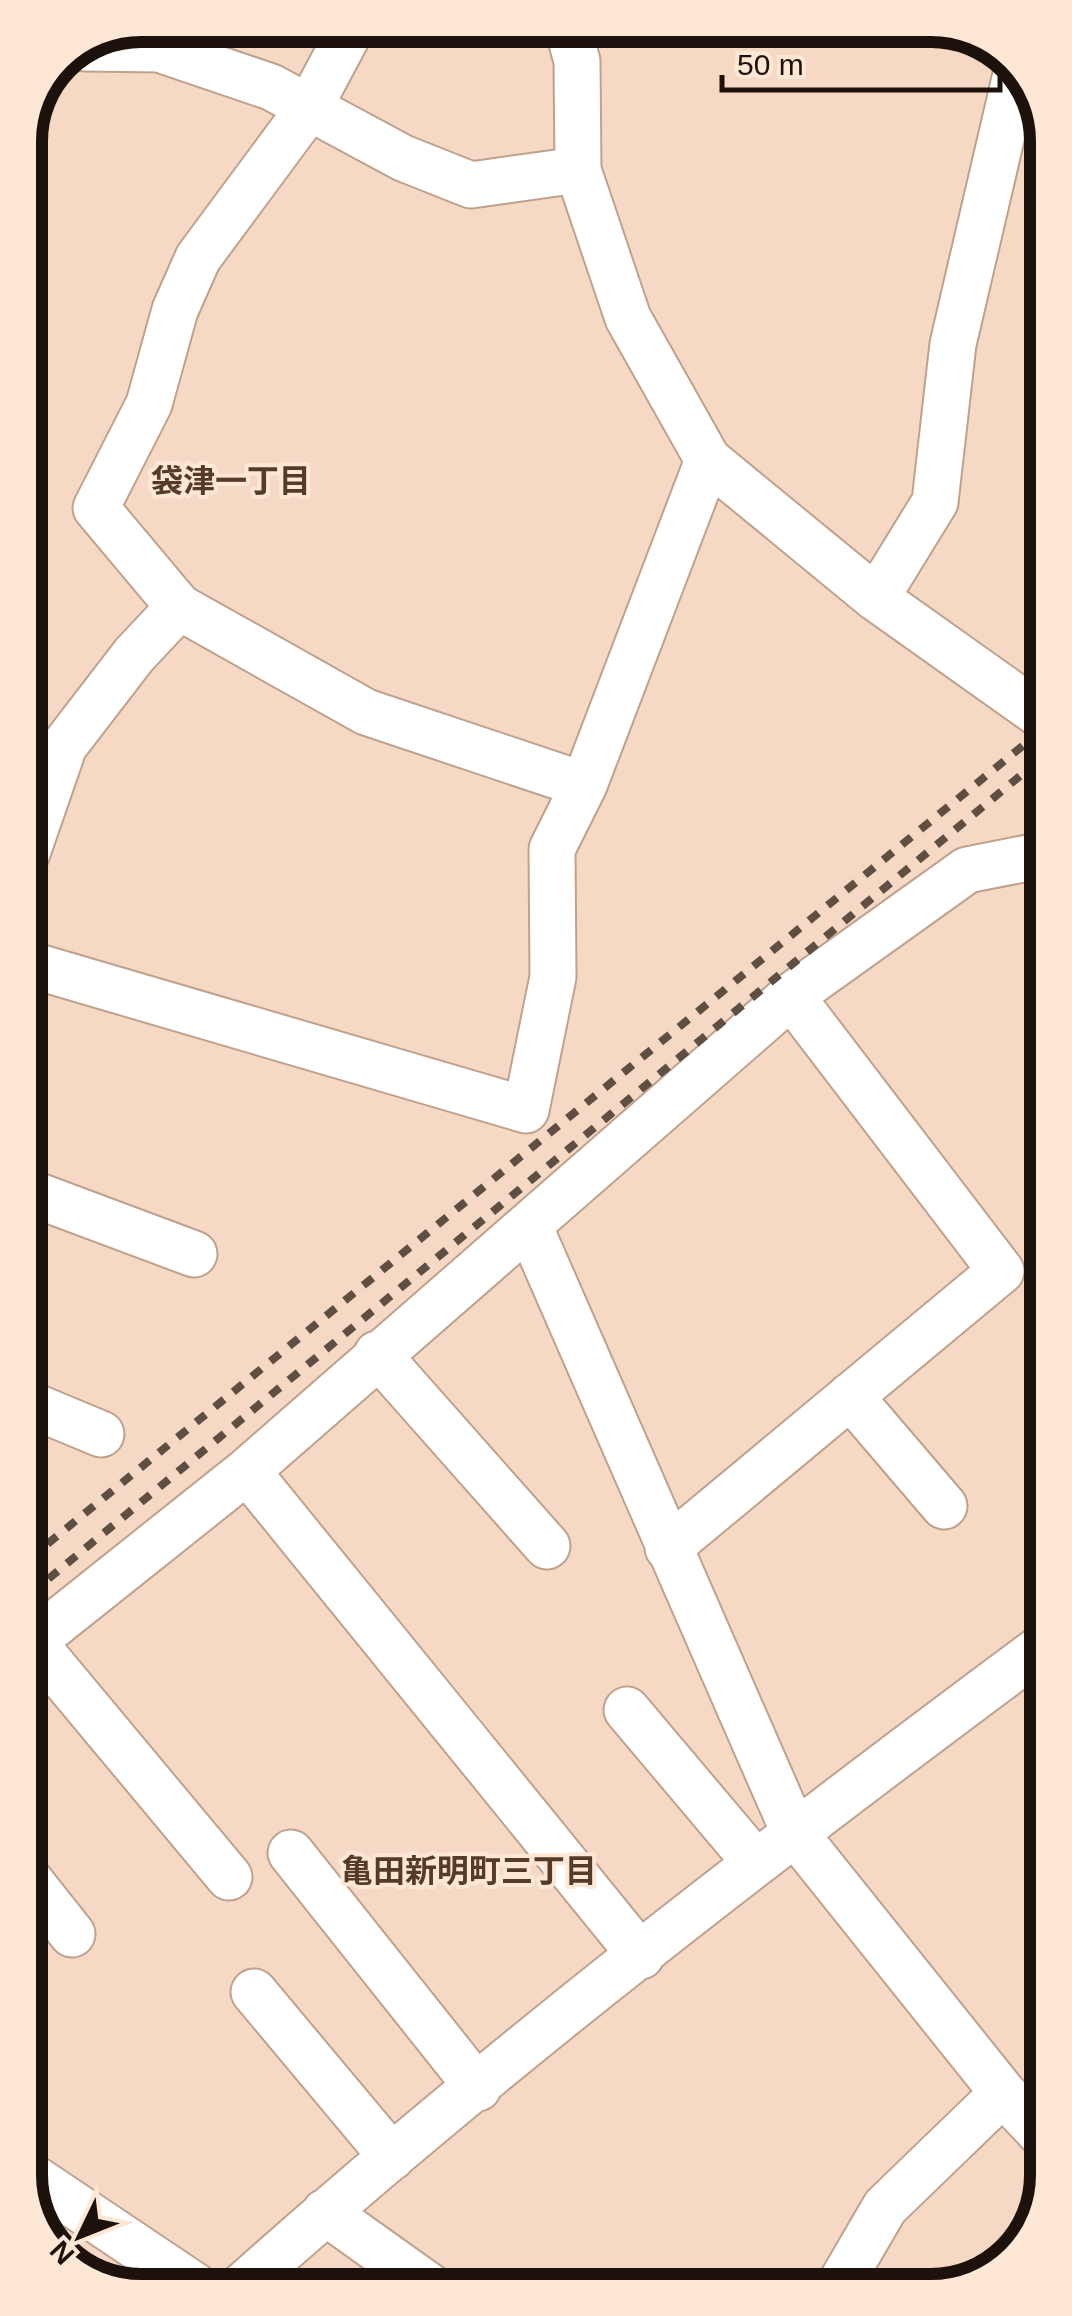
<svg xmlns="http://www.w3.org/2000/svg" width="1072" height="2316" font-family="Arial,'Noto Sans JP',sans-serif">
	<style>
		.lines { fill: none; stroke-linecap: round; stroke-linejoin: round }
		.minor-casing { stroke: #bea28e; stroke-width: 49 }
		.minor { stroke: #fff; stroke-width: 45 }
		.rail { stroke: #5f4f43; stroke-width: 8; stroke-dasharray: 12 12; stroke-linecap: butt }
		.labels { text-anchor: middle; stroke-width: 8; stroke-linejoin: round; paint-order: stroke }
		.neighbourhood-label { font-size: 32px; font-weight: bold; fill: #533c2a; stroke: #ffe7d6 }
		.rim { fill: none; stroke: #1c120b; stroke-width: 12 }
	</style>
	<rect width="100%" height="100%" fill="#f6d9c4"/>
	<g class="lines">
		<defs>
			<path id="minor" d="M567 25 577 61 578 170 628 318 708 460 876 598 1042 716
				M85 48 159 49 271 87 403 158 471 185 578 170
				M876 598 935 502 953 344 1017 70
				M179 607 366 712 584 785
				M27 853 64 746 134 655 179 607 96 508 149 404 175 310 198 258 309 108 353 25
				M28 964 526 1110 553 977 552 849 584 785 708 460
				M28 1192 194 1254
				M530 1228 794 1832 1003 2093 1047 2140
				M377 1354 547 1546
				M850 1396 944 1506
				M29 1404 101 1434
				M247 1471 641 1956
				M668 1548 1001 1271 791 996
				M33 1642 229 1877
				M30 1644 247 1471 791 996 967 870 1043 855
				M627 1710 756 1863
				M291 1853 478 2088
				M30 1881 72 1934
				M254 1992 392 2157
				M31 2176 201 2290
				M325 2212 433 2289
				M839 2286 885 2207 1003 2093
				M238 2290C494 2061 769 1850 1045 1645"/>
		</defs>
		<!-- minor casing -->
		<use href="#minor" class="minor-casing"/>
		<!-- minor -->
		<use href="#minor" class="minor"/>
		<!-- rail -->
		<path class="rail" d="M29 1559 1042 730
			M30 1594 1043 757"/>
	</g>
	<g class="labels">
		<!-- neighbourhood labels -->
		<g class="neighbourhood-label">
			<text x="231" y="492">袋津一丁目</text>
			<text x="469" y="1882">亀田新明町三丁目</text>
		</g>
	</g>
	<!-- crop -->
	<path d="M0 0H1072V2316H0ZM141 42H931A99 99 0 0 1 1030 141V2175A99 99 0 0 1 931 2274H141A99 99 0 0 1 42 2175V141A99 99 0 0 1 141 42Z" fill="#ffe7d6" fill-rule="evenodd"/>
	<path class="rim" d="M141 42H931A99 99 0 0 1 1030 141V2175A99 99 0 0 1 931 2274H141A99 99 0 0 1 42 2175V141A99 99 0 0 1 141 42Z"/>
	<!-- north arrow -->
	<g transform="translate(80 2236) rotate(227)" stroke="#ffe7d6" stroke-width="8" paint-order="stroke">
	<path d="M0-8L18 38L0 25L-18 38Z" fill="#1c120b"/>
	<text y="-15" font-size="28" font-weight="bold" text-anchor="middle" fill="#1c120b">N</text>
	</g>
	<!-- scale -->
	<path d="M722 75v15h278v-15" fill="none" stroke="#1c120b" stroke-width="5"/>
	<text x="737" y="75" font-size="30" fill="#1c120b" stroke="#ffe7d6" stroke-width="8" paint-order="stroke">50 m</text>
</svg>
